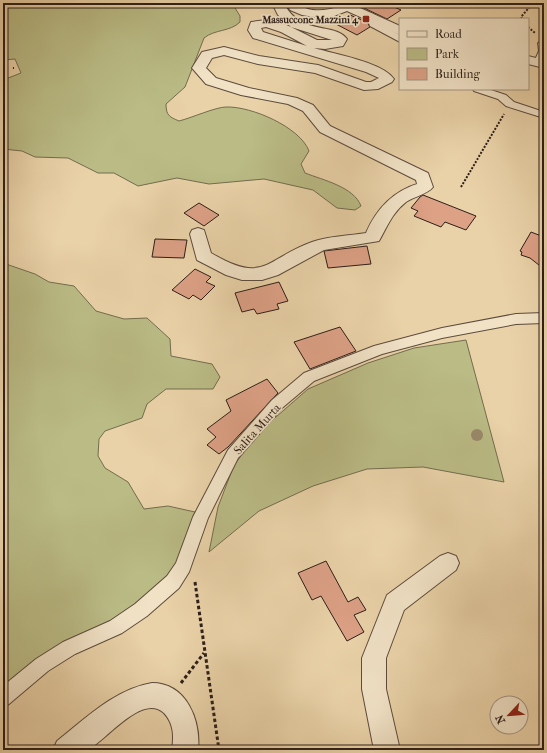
<svg xmlns="http://www.w3.org/2000/svg" width="547" height="753" font-family="'IM FELL French Canon',serif">
	<style>
		.green { fill: #babb85; stroke: #736c4f }
		.building { fill: #dda186; stroke: #2c1e19 }
		.lines { fill: none; stroke-linecap: round; stroke-linejoin: round }
		.service-casing { stroke: #5c4b3d; stroke-width: 2 }
		.pedestrian-casing { stroke: #5c4b3d; stroke-width: 2 }
		.minor-casing { stroke: #5c4b3d; stroke-width: 2 }
		.path-far1 { stroke: #2c1e19; stroke-width: 2; stroke-dasharray: 2 1.5; stroke-linecap: butt }
		.path { stroke: #2c1e19; stroke-width: 3; stroke-dasharray: 3.5 2.5; stroke-linecap: butt }
		.service { fill: #f1e2c6; fill-rule: evenodd }
		.pedestrian { fill: #f1e2c6; fill-rule: evenodd }
		.minor { fill: #f1e2c6; fill-rule: evenodd }
		.rail { stroke: #2c1e19; stroke-width: 2; stroke-dasharray: 5 5; stroke-linecap: butt }
		.tree { fill: #99896b }
		.poi-dot { fill: #8f2418; stroke: #f1e2c6; stroke-width: 1.5 }
		.labels { text-anchor: middle; stroke-width: 3.5; stroke-linejoin: round; paint-order: stroke }
		.far-poi-label { font-size: 10px; font-weight: bold; fill: #2c1e19; stroke: #f1e2c6; text-anchor: end }
		.street-label { font-size: 12px; fill: #2c1e19; stroke: #f1e2c6 }
	</style>
	<rect width="100%" height="100%" fill="#ead2a8"/>
	<filter id="stains"><feTurbulence type="fractalNoise" baseFrequency=".005" numOctaves="4"/><feColorMatrix values="0 0 0 0 .2 0 0 0 0 .09 0 0 0 0 .02 0 0 0 .5 -.17"/></filter>
	<radialGradient id="worn" r=".72"><stop offset=".6" stop-color="#630" stop-opacity="0"/><stop offset="1" stop-color="#630" stop-opacity=".3"/></radialGradient>
	<!-- green -->
	<path class="green" d="M3 3H232L240 16V22C230 32 215 29 204 38L185 87 166 104C166 116 170 117 179 121 191 118 216 107 226 107 251 106 300 127 309 151L301 164 305 173C323 180 354 187 361 206L355 210 337 208 313 190 264 179 209 184 177 178 138 186 114 173H98L68 158 35 157 22 151 3 149V80L21 73 15 59 3 60Z
		M3 263 35 274 49 282 74 286 96 311 124 319 147 318 170 339 171 356 212 364 220 377 213 389H166L147 404 142 418 105 431 99 439 98 456 105 468 128 482 144 509 168 506 195 512 188 532 183 559 161 584 130 610 3 689Z
		M466 340 504 482 423 467 367 469 313 486 259 511 209 552 218 507 234 465 260 431 308 389 368 363 414 348Z"/>
	<!-- building -->
	<path class="building" d="M376 3H385L401 10 387 19 362 7 367 4 372 6Z
		M350 15 367 22 370 27 357 35 334 23Z
		M423 195 476 216 466 230 445 222 441 227 414 216 418 211 411 208 420 197Z
		M199 203 219 215 204 226 184 213Z
		M531 232 544 237V269L530 258 521 255 522 252 520 251Z
		M155 239 187 240 184 258 152 257Z
		M367 246 371 264 328 268 324 251Z
		M195 269 211 277 206 282 215 286 201 300 193 295 189 299 172 290Z
		M279 282 288 301 277 304 279 309 257 314 254 309 242 312 235 293Z
		M340 327 356 351 310 369 294 342Z
		M267 379 278 393 228 447 219 454 207 445 216 437 207 429 231 411 226 400Z
		M326 561 348 602 358 597 366 610 354 615 364 632 347 641 321 596 312 600 298 573Z"/>
	<g class="lines">
		<defs>
			<path id="service" d="M541 41 544 42C544 50 546 61 538 64L534 62 539 51 538 43Z"/>
			<path id="pedestrian" d="M371 13 376 16 377 23 400 35V42L370 26 366 16Z
				M473 89H488L506 95 514 102 544 112V118L506 106 498 99 474 91Z
				M544 313V323L516 324 442 338 382 354 314 381 282 408 238 458 208 518 189 572 179 588 147 616 122 633 75 654 48 671 9 704 3 707V686L36 659 63 642 110 621 135 604 167 576 176 563 193 517 228 450 272 400 304 373 374 346 442 328 516 314Z"/>
			<path id="minor" d="M272 3H284C299 36 335 22 347 39L343 46 325 49 314 48C334 54 382 62 394 79L392 82 378 89 364 90 315 73 258 64 224 55 212 58 206 68 216 78 249 88 297 98 313 105 330 126 428 173 433 187C428 194 413 197 406 202 392 213 387 227 379 241L324 250 278 275 262 280H242L226 275 197 260 190 234 192 230 198 228 204 230 211 253C265 285 265 259 312 242 329 236 348 236 366 233 376 210 392 192 417 184L416 180 320 132 303 111 288 104 241 95 206 84 192 68 202 52 224 47 259 56 318 65 366 82H371L379 78 366 72 253 38 248 30 251 22C266 19 277 20 291 27L278 15ZM266 27 281 32 307 46 263 32 261 28ZM291 27 332 40H317Z
				M287 3H299C306 13 327 11 337 7L333 3H349L400 26V35L347 11 334 16 320 18 302 15 290 10Z
				M528 56 544 60V68L528 64Z
				M448 553 456 556 459 563 456 570 404 610 386 658V689L400 750H374L362 689V658L387 595 440 556Z
				M152 683C187 683 201 721 198 750H172C174 736 174 724 164 713 142 692 105 742 87 750 80 752 61 750 53 750L57 741C85 719 115 689 152 683Z"/>
		</defs>
		<!-- service casing -->
		<use href="#service" class="service-casing"/>
		<!-- pedestrian casing -->
		<use href="#pedestrian" class="pedestrian-casing"/>
		<!-- minor casing -->
		<use href="#minor" class="minor-casing"/>
		<!-- path-far1 -->
		<path class="path-far1" d="M522 19 521 17 533 3
			M528 27 535 33
			M461 187 504 114"/>
		<!-- path -->
		<path class="path" d="M195 582 219 750
			M181 683 204 653"/>
		<!-- service -->
		<use href="#service" class="service"/>
		<!-- pedestrian -->
		<use href="#pedestrian" class="pedestrian"/>
		<!-- minor -->
		<use href="#minor" class="minor"/>
		<!-- rail -->
		<path class="rail" d="M3 69 14 68"/>
	</g>
	<!-- trees -->
	<circle class="tree" cx="477" cy="435" r="6"/>
	<!-- markers -->
	<rect class="poi-dot" x="362" y="15" width="8" height="8" rx="2"/>
	<g class="labels">
		<!-- far-poi labels -->
		<g class="far-poi-label">
			<text x="358" y="23">Massuccone Mazzini 4</text>
		</g>
		<!-- street labels -->
		<g class="street-label">
			<text transform="translate(257 429) rotate(-48)" y="4">Salita Murta</text>
		</g>
	</g>
	<!-- margin -->
	<rect width="547" height="753" fill="none" stroke="#ead2a8" stroke-width="16"/>
	<rect x="4" y="4" width="539" height="745" fill="none" stroke="#2c1e19" stroke-width="2"/>
	<rect x="8" y="8" width="531" height="737" fill="none" stroke="#2c1e19"/>
	<!-- legend -->
	<rect x="399" y="18" width="130" height="72" fill="#f1e2c6" stroke="#a29481"/>
	<rect x="407" y="31" width="20" height="6" fill="#f1e2c6" stroke="#a29481"/>
	<text x="435" y="38" font-size="12" fill="#2c1e19">Road</text>
	<rect x="407" y="48" width="20" height="12" fill="#babb85" stroke="#a29481"/>
	<text x="435" y="58" font-size="12" fill="#2c1e19">Park</text>
	<rect x="407" y="68" width="20" height="12" fill="#dda186" stroke="#a29481"/>
	<text x="435" y="78" font-size="12" fill="#2c1e19">Building</text>
	<!-- north arrow -->
	<g transform="translate(509 715) rotate(244)"><circle r="19" fill="#f1e2c6" stroke="#a29481"/>
	<path d="M0-3L7 15L0 10L-7 15Z" fill="#8f2418"/>
	<text y="-6" font-size="11" font-weight="bold" text-anchor="middle" fill="#2c1e19">N</text>
	</g>
	<rect width="100%" height="100%" filter="url(#stains)"/>
	<rect width="100%" height="100%" fill="url(#worn)"/>
</svg>
